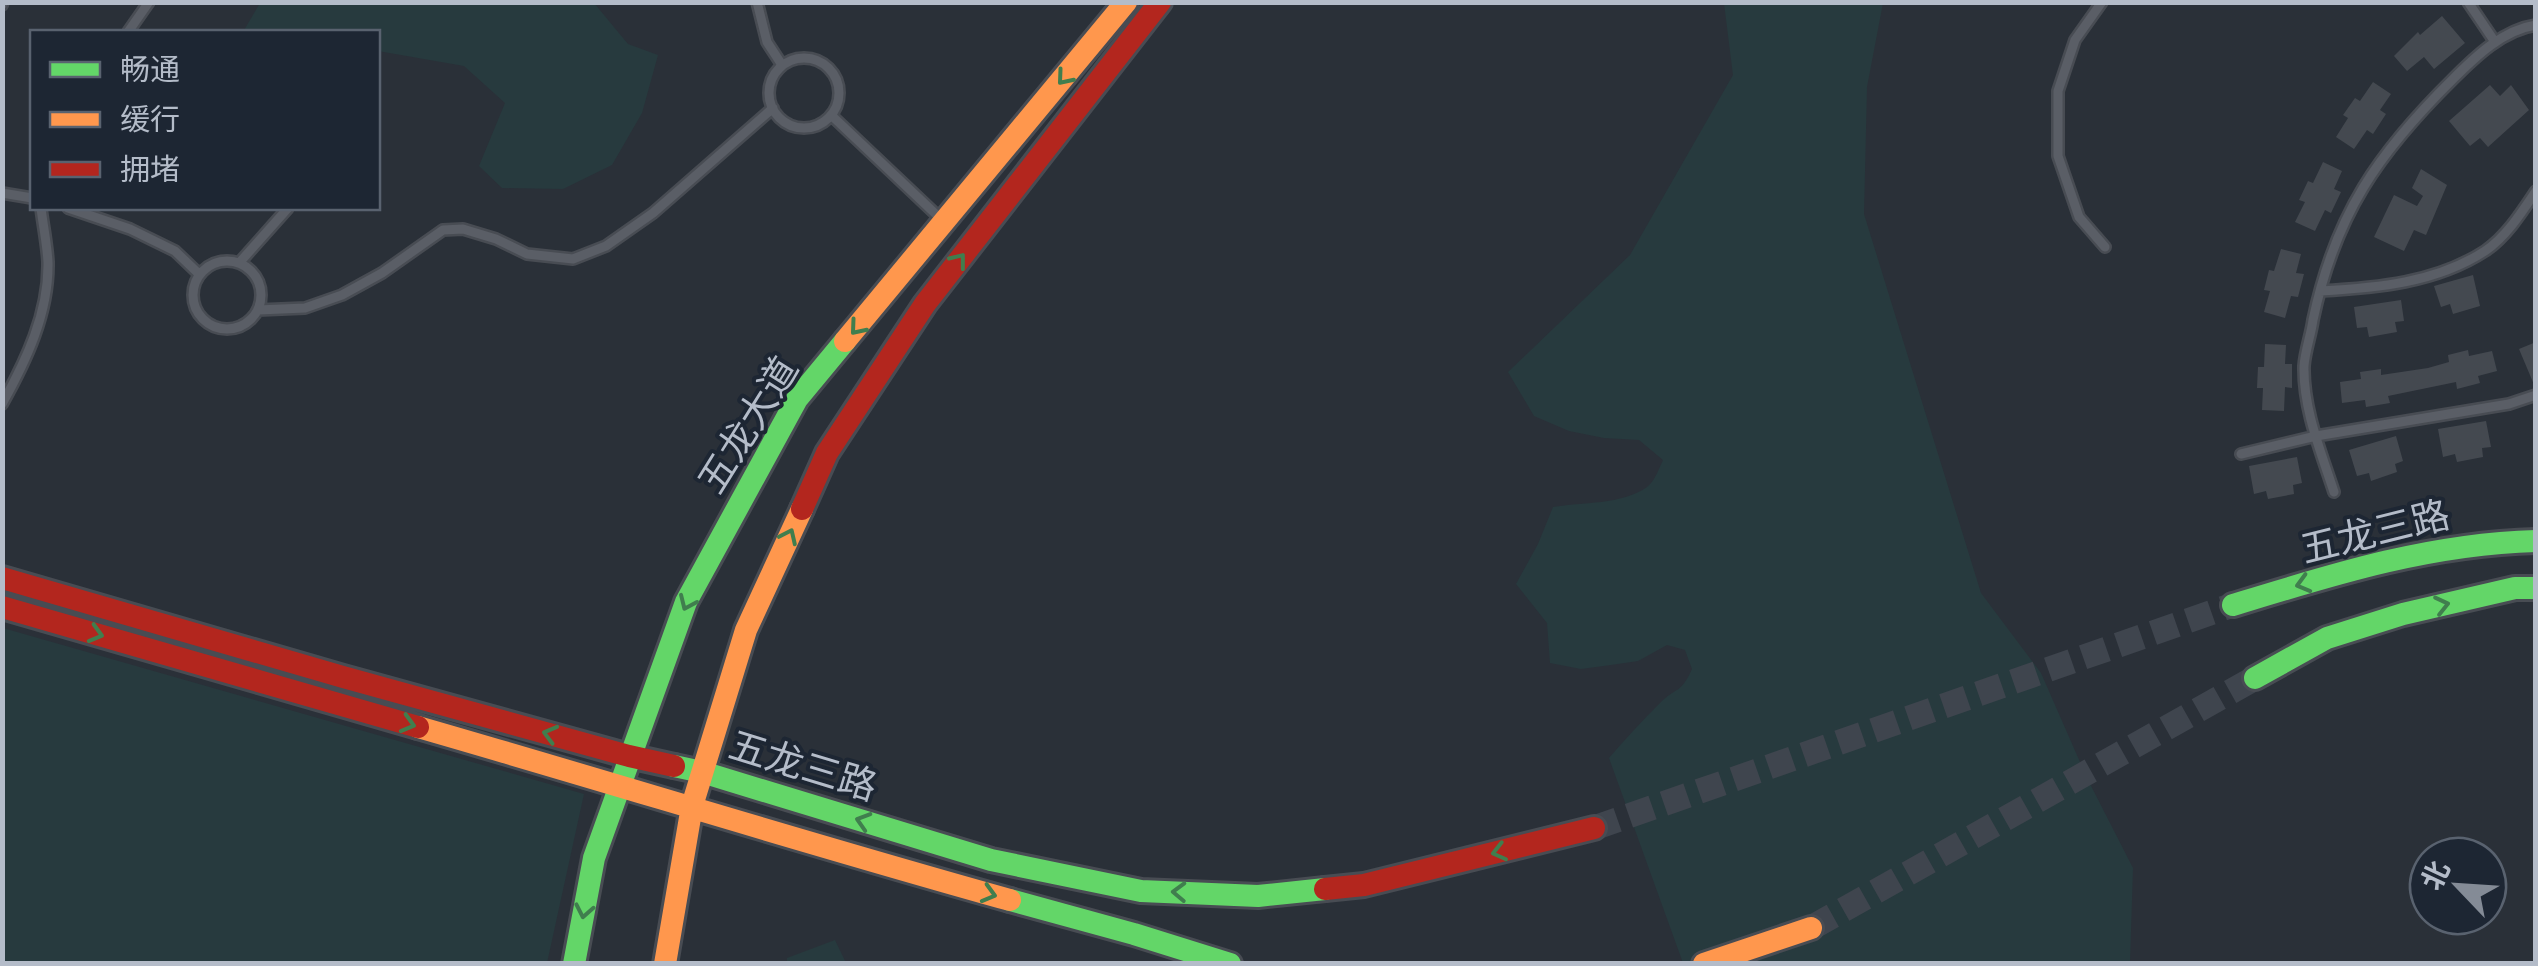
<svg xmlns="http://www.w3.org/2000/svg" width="2538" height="966" font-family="'Sofia Sans Condensed','Noto Sans SC',sans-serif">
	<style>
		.green { fill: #273a3e }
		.building { fill: #444950 }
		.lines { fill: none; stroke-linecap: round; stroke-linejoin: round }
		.secondary-tunnel { stroke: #3f454e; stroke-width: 25; stroke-dasharray: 25 12; stroke-linecap: butt }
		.lane-casing { stroke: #484c53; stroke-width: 14 }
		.fast-casing { stroke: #484c53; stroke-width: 28 }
		.slow-casing { stroke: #484c53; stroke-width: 28 }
		.jam-casing { stroke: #484c53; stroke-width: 28 }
		.lane { stroke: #5a5e66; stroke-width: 9 }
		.fast { stroke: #63d668; stroke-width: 22 }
		.slow { stroke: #ff974d; stroke-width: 22 }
		.jam { stroke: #b3261e; stroke-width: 22 }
		.oneway { stroke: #407e4e }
		.labels { text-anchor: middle; stroke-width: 8; stroke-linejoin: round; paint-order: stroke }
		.street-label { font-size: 38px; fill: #b4bcc9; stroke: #1d2633 }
	</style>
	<rect width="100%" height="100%" fill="#2a3038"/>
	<!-- green -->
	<path class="green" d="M260 3H594L628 44 658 55 642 113 612 165 563 189 502 188 479 166 505 103 464 66 378 51V32H243Z
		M1724 3H1883L1867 87 1864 214 1981 593 2041 673 2087 778 2133 868 2130 963H1683L1609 758C1625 739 1642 721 1660 703 1676 687 1681 694 1692 669L1685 650 1667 645 1638 661 1611 665 1581 669 1550 663 1547 623 1516 584 1538 544 1553 507C1582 502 1622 505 1647 487 1654 482 1659 469 1663 460L1639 440 1604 438 1569 431 1534 416 1508 372 1630 255 1733 75Z
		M3 628 584 794 547 963H3Z
		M835 940 846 963H787V958Z"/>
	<!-- building -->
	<path class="building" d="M2442 16 2465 43 2434 69 2424 57 2407 71 2394 56 2418 32 2420 35Z
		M2373 82 2391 94 2380 110 2386 114 2373 134 2367 130 2354 149 2336 137 2348 118 2343 115 2355 98 2360 101Z
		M2490 85 2500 96 2511 85 2529 110 2488 147 2480 138 2470 146 2449 121Z
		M2323 162 2342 171 2334 189 2341 192 2331 213 2325 210 2315 231 2295 222 2305 202 2299 200 2308 181 2313 183Z
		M2421 169 2447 185 2426 235 2414 230 2404 251 2374 237 2394 195 2417 206 2423 196 2412 188Z
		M2281 249 2301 254 2296 273 2304 274 2298 297 2291 296 2285 318 2264 312 2270 291 2264 290 2269 270 2274 271Z
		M2473 275 2480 306 2453 314 2450 304 2441 307 2434 286Z
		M2401 300 2404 321 2395 322 2397 332 2369 337 2367 327 2357 328 2354 307Z
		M2536 342V387H2535L2519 349Z
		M2265 344 2286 345 2285 364H2292V388L2285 387 2284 411 2262 410 2263 388H2257L2258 367H2264Z
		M2468 350 2469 356 2492 351 2497 371 2478 376 2480 383 2457 389 2456 382 2388 396 2390 403 2366 407 2365 400 2342 403 2340 382 2361 379 2360 372 2381 369V375L2428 368 2449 362 2448 355Z
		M2486 421 2491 447 2482 448 2483 457 2457 462 2455 454 2443 457 2438 429Z
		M2396 436 2403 461 2395 464 2397 472 2371 481 2369 473 2357 476 2349 450Z
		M2297 457 2302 483 2293 485 2294 494 2268 499 2266 491 2254 494 2249 466Z"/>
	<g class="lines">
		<!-- secondary-tunnel -->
		<path class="secondary-tunnel" d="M1594 828 2233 605
			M1811 928 2255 678"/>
		<defs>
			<path id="lane" d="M757 2 767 42 782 65
				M2102 2 2075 40 2058 91V156L2079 217 2105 247
				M2468 2 2495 42
				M2 5 3 2
				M128 32 149 2
				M769 93a35 35 0 1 1 70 0a35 35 0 1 1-70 0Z
				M831 115 943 221
				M2 193 32 198
				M68 208 130 229 175 251 199 274
				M193 295a34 34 0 1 1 68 0a34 34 0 1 1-68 0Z
				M240 262 288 208
				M2320 291C2376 288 2436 283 2485 251 2506 237 2522 212 2536 191
				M258 310 305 308 342 295 382 273 443 230 463 229 496 239 527 254 573 259 606 246 653 213 773 108
				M2 404C26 361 49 313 48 262 47 244 43 225 41 208
				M2241 454 2316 436 2509 404 2536 395
				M2334 492C2321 452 2303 409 2304 366 2305 351 2311 335 2313 320 2335 215 2378 153 2453 79 2476 56 2503 30 2536 25"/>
			<path id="fast" d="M2233 605C2334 574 2429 544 2536 541
				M2255 678 2327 638 2403 614 2515 588H2536
				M674 766 702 772 991 860 1141 891 1258 896 1325 889
				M1010 900 1134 934 1230 964
				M574 964 594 858 686 602 797 399 845 341"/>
			<path id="slow" d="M845 341 1126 2
				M418 727C616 784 812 845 1010 900
				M665 964 692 806 746 630 802 509
				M1704 964 1811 928"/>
			<path id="jam" d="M802 509 827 453 925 304 1160 2
				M2 578 343 677 629 756 674 766
				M2 607 418 727
				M1325 889 1364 885 1594 828"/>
		</defs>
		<!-- lane casing -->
		<use href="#lane" class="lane-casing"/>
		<!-- fast casing -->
		<use href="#fast" class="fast-casing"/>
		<!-- slow casing -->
		<use href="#slow" class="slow-casing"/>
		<!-- jam casing -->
		<use href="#jam" class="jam-casing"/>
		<!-- lane -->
		<use href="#lane" class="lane"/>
		<!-- fast -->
		<use href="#fast" class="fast"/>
		<!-- slow -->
		<use href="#slow" class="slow"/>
		<!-- jam -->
		<use href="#jam" class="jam"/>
	</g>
	<!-- one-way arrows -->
	<defs><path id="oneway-chevron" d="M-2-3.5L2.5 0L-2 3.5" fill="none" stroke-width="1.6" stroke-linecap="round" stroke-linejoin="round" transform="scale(2.5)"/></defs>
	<g class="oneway">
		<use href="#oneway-chevron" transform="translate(1064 78) rotate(130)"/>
		<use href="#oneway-chevron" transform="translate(959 260) rotate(-52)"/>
		<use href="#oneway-chevron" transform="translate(857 328) rotate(130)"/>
		<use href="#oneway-chevron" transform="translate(789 536) rotate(-65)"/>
		<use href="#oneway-chevron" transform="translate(2303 584) rotate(164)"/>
		<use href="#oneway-chevron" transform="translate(687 603) rotate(114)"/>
		<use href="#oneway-chevron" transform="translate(2442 605) rotate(-13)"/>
		<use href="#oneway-chevron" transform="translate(96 634) rotate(16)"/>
		<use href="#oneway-chevron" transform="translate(408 724) rotate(16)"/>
		<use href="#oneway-chevron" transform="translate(550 734) rotate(-165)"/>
		<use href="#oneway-chevron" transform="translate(863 821) rotate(-163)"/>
		<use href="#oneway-chevron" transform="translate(1499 852) rotate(166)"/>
		<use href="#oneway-chevron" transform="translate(1179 892) rotate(-178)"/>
		<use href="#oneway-chevron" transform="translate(989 894) rotate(16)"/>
		<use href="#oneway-chevron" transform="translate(584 911) rotate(101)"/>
	</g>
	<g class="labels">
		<!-- street labels -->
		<g class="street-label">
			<text transform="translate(748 425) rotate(-58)" y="13">五龙大道</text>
			<text transform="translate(2375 532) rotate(-14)" y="13">五龙三路</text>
			<text transform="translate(803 766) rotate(17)" y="13">五龙三路</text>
		</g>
	</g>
	<!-- border -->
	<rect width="2538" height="966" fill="none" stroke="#b4bcc9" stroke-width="10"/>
	<!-- legend -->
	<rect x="30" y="30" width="350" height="180" fill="#1d2633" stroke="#59626f" stroke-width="2.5"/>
	<rect x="50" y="62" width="50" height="15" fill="#63d668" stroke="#59626f" stroke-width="2.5"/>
	<text x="120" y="80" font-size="30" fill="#b4bcc9">畅通</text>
	<rect x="50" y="112" width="50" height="15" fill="#ff974d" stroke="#59626f" stroke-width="2.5"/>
	<text x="120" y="130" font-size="30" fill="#b4bcc9">缓行</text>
	<rect x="50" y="162" width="50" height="15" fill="#b3261e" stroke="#59626f" stroke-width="2.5"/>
	<text x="120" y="180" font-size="30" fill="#b4bcc9">拥堵</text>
	<!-- north arrow -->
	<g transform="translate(2458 886) rotate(295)"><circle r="48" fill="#1d2633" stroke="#59626f" stroke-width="2.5"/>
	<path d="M0-8L18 38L0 25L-18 38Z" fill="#848b96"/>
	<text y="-15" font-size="28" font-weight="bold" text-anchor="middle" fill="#b4bcc9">北</text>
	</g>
</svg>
